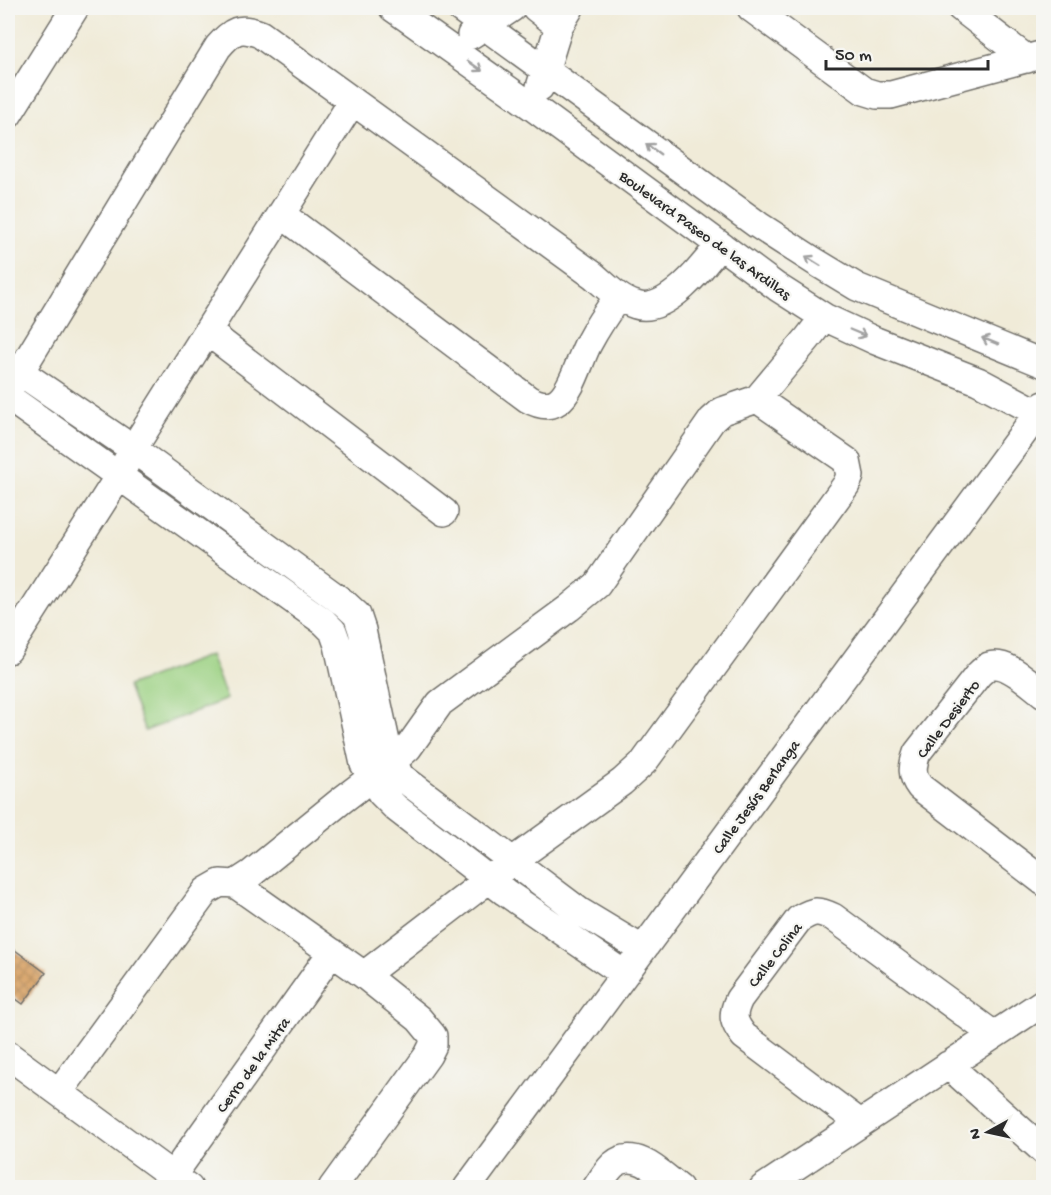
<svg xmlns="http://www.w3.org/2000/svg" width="1051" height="1195" font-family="'Gochi Hand',sans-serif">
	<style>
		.grass { fill: #9cd183; stroke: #647e57; stroke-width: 1.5 }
		.building { fill: url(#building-cross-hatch) }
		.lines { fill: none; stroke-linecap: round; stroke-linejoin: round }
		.minor-casing { stroke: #706e68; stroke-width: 30 }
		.minor { stroke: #fff; stroke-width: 27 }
		.oneway { stroke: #a0a0a0 }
		.labels { text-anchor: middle; stroke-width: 4.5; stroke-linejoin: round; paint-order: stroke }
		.street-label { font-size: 16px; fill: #2b2b2b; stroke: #f6f6f2 }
	</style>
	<defs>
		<pattern id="building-cross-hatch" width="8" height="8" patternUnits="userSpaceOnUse" patternTransform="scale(1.5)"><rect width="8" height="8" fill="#d49957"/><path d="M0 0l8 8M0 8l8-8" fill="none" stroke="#ac7d48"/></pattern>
	</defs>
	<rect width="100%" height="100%" fill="#f6f6f2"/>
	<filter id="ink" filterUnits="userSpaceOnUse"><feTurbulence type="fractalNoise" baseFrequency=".0167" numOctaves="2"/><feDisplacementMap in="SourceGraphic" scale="12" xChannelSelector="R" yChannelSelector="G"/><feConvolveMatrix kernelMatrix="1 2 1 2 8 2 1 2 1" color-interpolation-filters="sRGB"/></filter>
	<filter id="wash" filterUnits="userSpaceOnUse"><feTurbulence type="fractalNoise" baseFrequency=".008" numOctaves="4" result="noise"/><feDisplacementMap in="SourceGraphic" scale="24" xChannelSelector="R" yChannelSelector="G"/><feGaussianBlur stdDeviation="1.35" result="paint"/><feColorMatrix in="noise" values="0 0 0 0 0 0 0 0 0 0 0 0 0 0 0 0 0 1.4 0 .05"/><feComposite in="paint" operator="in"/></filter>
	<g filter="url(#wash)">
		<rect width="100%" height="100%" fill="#f0ebd8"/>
		<!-- grass -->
		<path class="grass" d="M210 655 227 699 145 731 128 686Z"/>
		<g id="blocks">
			<!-- building -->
			<path class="building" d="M15 950 46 973 23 1004 8 993V961Z"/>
		</g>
	</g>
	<g filter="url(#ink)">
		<use href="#blocks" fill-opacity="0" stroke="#706e68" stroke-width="1.5"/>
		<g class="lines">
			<defs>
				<path id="minor" d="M393 8 534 108 777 287 824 317 876 341 978 381 1044 416
					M460 8 758 225 814 261 857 287 1044 364
					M536 8 559 26
					M751 8 864 91 877 95H891L1044 54
					M961 8 1027 59
					M471 35 512 8
					M540 87 559 26 570 8
					M8 115 75 8
					M281 214 528 399C537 404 548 408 558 401 572 391 580 359 588 344 597 327 607 312 618 297
					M208 332 444 512
					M20 372 133 449 344 603 357 615 362 630 388 751 400 776 579 911 642 949
					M8 388 20 372 218 47C233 30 239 26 260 34L593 275C606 286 619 300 636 305 665 315 704 266 719 245
					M8 397 324 622 333 631 338 645 364 764 381 793 396 808 505 892 624 974
					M8 650 119 476 133 449 352 102
					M1044 694C1030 684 1007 660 989 666 985 668 981 672 978 675L917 753C912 767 911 775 920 787L1044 882
					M235 884 364 975 419 1019 433 1036V1045L428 1055 332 1188
					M364 975 514 860 622 782 644 762 846 485 850 476 847 461 757 399
					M8 1055 189 1188
					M948 1065 1044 1151
					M59 1092 206 891 220 883 235 884 252 873 342 800 392 762 408 748 440 703 569 608 597 585 712 420 722 411 757 399 808 338 824 317
					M860 1123 744 1036C733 1022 731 1016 739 999L799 919C814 910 818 910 833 917L994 1035
					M173 1175 332 952
					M467 1188 1044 405
					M596 1188C601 1180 607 1171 613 1165 635 1146 662 1175 679 1188
					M763 1188 1044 1002"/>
			</defs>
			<!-- minor casing -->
			<use href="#minor" class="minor-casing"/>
			<!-- minor -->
			<use href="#minor" class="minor"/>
		</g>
		<!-- one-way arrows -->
		<defs><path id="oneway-shaft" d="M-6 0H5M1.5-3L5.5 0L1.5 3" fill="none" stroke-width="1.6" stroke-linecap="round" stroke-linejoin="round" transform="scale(1.5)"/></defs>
		<g class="oneway">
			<use href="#oneway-shaft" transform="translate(475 66) rotate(35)"/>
			<use href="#oneway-shaft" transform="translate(653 149) rotate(-144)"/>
			<use href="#oneway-shaft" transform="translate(813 261) rotate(-148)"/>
			<use href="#oneway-shaft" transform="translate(858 333) rotate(23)"/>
			<use href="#oneway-shaft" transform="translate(990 341) rotate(-158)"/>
		</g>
	</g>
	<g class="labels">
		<!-- street labels -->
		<g class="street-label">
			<text transform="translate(706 234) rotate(36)" y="6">Boulevard Paseo de las Ardillas</text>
			<text transform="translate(947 718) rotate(-53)" y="6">Calle Desierto</text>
			<text transform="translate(755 796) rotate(-54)" y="6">Calle Jesús Berlanga</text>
			<text transform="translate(774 954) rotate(-52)" y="6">Calle Colina</text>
			<text transform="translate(252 1064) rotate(-54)" y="6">Cerro de la Mitra</text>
		</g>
	</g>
	<!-- margin -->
	<rect width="1051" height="1195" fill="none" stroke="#f6f6f2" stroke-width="30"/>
	<!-- north arrow -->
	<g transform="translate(988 1132) rotate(262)" stroke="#f6f6f2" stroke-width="4.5" paint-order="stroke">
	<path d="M0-4.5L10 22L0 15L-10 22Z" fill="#2b2b2b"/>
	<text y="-9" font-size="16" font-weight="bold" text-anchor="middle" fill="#2b2b2b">N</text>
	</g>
	<!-- scale -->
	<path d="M826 60v9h162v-9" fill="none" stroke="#2b2b2b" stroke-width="3"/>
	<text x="835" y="60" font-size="18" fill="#2b2b2b" stroke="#f6f6f2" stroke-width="4.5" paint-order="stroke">50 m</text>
</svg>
